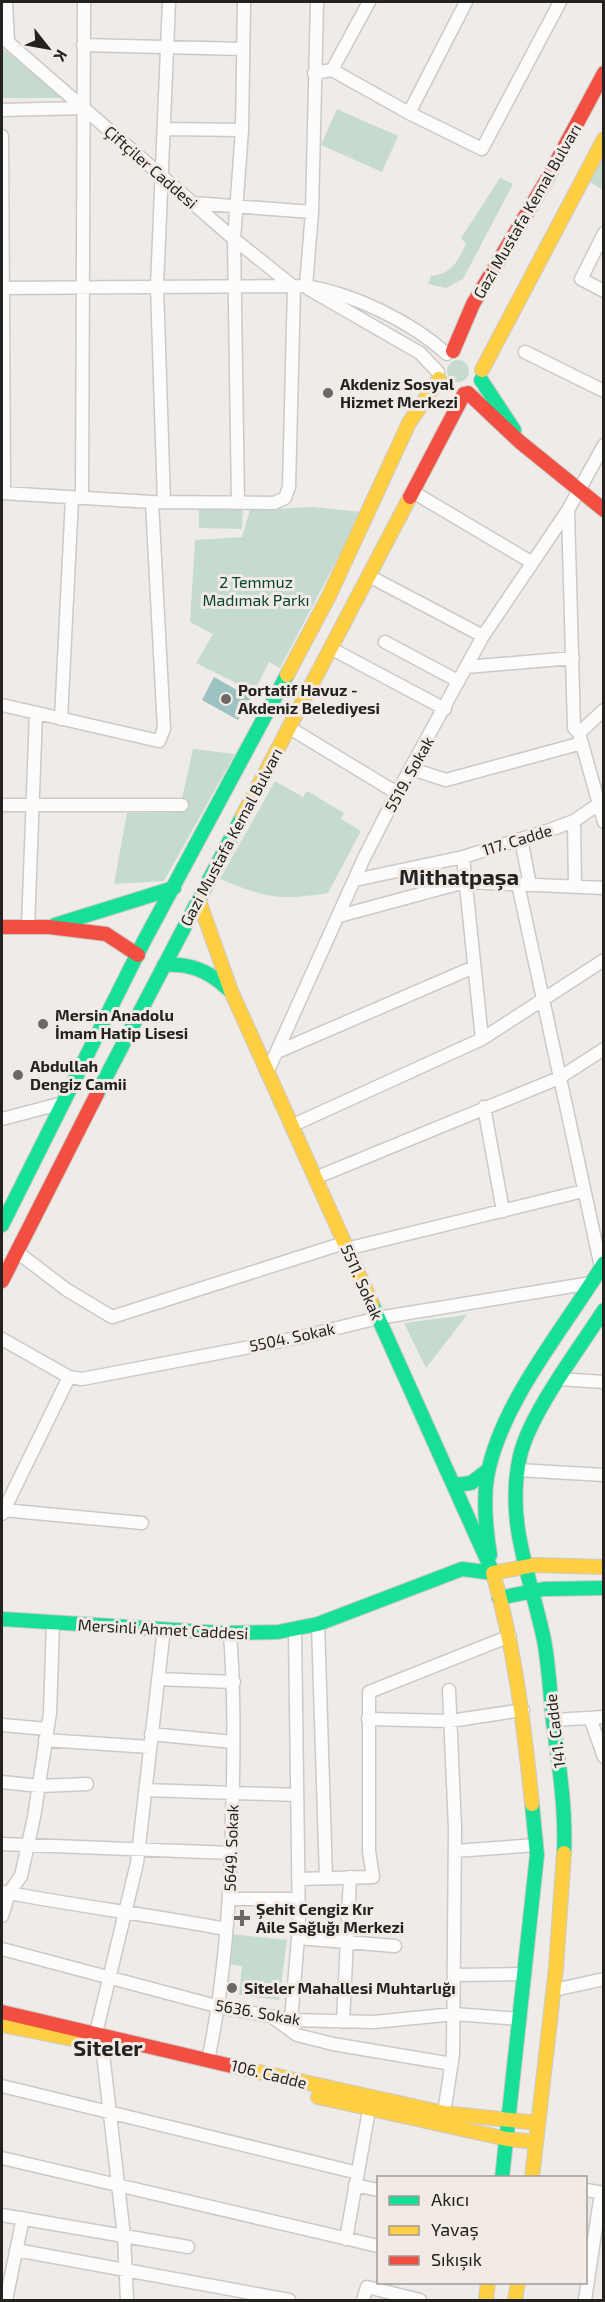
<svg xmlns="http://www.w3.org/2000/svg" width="605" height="2302" font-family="'Exo 2',sans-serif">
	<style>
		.green { fill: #c6dbcf }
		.water { fill: #9dc2c2 }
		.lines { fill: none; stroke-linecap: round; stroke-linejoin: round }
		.street-casing { stroke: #ccc9c6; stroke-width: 15 }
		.fast-casing { stroke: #ccc9c6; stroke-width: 16 }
		.slow-casing { stroke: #ccc9c6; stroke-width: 16 }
		.jam-casing { stroke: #ccc9c6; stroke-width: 16 }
		.street { stroke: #fdfcfc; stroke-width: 12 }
		.fast { stroke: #16e098; stroke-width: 14 }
		.slow { stroke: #ffcf43; stroke-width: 14 }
		.jam { stroke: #f24e42; stroke-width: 14 }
		.poi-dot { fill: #6b6865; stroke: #f2ebe5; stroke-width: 2 }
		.labels { text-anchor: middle; stroke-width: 6; stroke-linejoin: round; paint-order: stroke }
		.street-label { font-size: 16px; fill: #24221f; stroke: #f2ebe5 }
		.poi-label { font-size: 16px; font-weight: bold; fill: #24221f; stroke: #f2ebe5; text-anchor: start }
		.park-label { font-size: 16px; fill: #064530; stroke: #f2ebe5 }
		.district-label { font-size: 22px; font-weight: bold; fill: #24221f; stroke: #f2ebe5 }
	</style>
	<rect width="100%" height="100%" fill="#efebe8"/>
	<!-- green -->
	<path class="green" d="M2 48 64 98H2Z
		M337 109 398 136 382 172 321 145Z
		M603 155V190L590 182Z
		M500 178 513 184 463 279 446 288 428 284 431 276C452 274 458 261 466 244L461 238Z
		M447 371a11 11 0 1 1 22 0a11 11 0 1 1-22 0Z
		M312 507 362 512 280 668 269 662 254 692 196 663 213 634 190 622 195 540 242 537 250 510Z
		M199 508 243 509 242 529 199 528Z
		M193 749 235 754 164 881 114 884 127 813 179 812Z
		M275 781 303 797 307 791 344 813 341 819 361 831 328 893C278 901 267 898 220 879Z
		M467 1315 426 1368 404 1323Z
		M231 1934 287 1940 279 2000 239 1995 242 1966 227 1964Z"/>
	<!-- water -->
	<path class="water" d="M214 677 251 698 238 720 202 700Z"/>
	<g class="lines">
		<defs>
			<path id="street" d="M6 2 8 42
				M2 37 234 239 294 287
				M83 45 243 49
				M332 70 409 113 482 149 560 2
				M314 73 332 70 369 2
				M2 110 83 108
				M409 113 466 2
				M166 129 242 130
				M2 136 4 493
				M193 203 312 212
				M604 233 581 279 604 291
				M306 286 312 212 317 2
				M2 288 306 286C354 294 410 321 447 354
				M309 289 420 353 438 372
				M525 352 604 391
				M413 492 531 562
				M2 493 152 502 274 503 285 498 289 487 294 287
				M82 498 84 2
				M164 502 157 286 169 2
				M238 502 234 239 242 130 244 2
				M568 510 574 728 579 733 604 822
				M369 576 483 636
				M385 642 458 681
				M332 649 445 709
				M466 667 573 658
				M2 705 159 741 164 729 152 502
				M61 719 72 498
				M288 727 397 793
				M579 733 604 710
				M412 769 446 780 582 743
				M2 805H182
				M574 821 575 886
				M521 839 530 885
				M355 880 463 857 547 831 574 821 603 801
				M518 884 601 1267
				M339 916 465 882 604 888
				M28 927 36 713
				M482 1039 604 960
				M277 1052 474 967
				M267 1073 364 858 397 793 483 636 568 510 604 445
				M484 1107 503 1211
				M2 1119 63 1103
				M291 1126 482 1039 463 857
				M315 1178 559 1078 604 1049
				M346 1249 583 1191
				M17 1252 67 1290 112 1317 344 1243
				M2 1339 69 1377 82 1379 297 1338 378 1318 591 1283
				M558 1379 604 1382
				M518 1470 604 1475
				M3 1510 142 1523
				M2 1514 69 1377
				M318 1624 326 1878
				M158 1679 234 1682
				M590 1718 604 1757
				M368 1719 450 1721 523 1710
				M554 1720 604 1717
				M2 1725 47 1729
				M151 1734 233 1742
				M45 1740 150 1747
				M2 1782 39 1786 87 1784
				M145 1790 297 1795
				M2 1844 231 1853
				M455 1851 536 1845
				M298 1879 373 1877 369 1851V1692L510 1636
				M3 1892C77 1906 151 1915 226 1929
				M229 1899H298
				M2 1916 9 1893 21 1876 34 1817 50 1713 53 1623
				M298 1938 395 1946
				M2 1949 220 2007 291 2020 374 2022 454 2014 520 2019
				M454 1975 525 1974
				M554 1990 604 1979
				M275 2019 297 2035 333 2044 452 2064
				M291 2020 299 1927 295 1631
				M343 2022 350 1877
				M96 2033 137 1863 164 1629
				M102 2045 124 2236 127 2300
				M208 2060C225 1981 230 1899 232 1819 234 1757 235 1696 230 1635
				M2 2086 358 2173
				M444 2113 453 2054 455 1828 449 1690
				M2 2158 378 2246
				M355 2185 378 2190
				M586 2190 604 2193
				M2 2215 188 2247
				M346 2239 369 2110
				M16 2250 289 2300
				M6 2300 23 2218
				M363 2300 367 2287 420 2300
				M585 2300 601 2193"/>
			<path id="fast" d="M481 380 514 430
				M55 925 174 888
				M164 965C190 963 209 971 228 989
				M97 1094 242 817
				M2 1225 144 941 287 675
				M372 1304 493 1573
				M455 1485 471 1483 488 1470
				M490 1555C486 1530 483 1502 487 1477 501 1401 565 1328 604 1263
				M499 1598 544 1589 604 1588
				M2 1619 222 1633 278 1632 318 1624 462 1569 493 1573
				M564 1853C566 1809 559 1765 553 1721 550 1694 549 1666 544 1640 531 1577 505 1522 520 1456 530 1413 579 1349 604 1310
				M502 2178 537 1855 532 1804"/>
			<path id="slow" d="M482 370 604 139
				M287 675 329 596 409 423 439 379
				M242 817 410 497
				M199 901 231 991 372 1304
				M532 1804C524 1725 515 1649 493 1573L534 1565 604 1567
				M2 2025 83 2041
				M236 2067 444 2113 538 2123
				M318 2097 507 2139 536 2142
				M532 2178 556 1968 564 1853
				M486 2300 488 2282
				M515 2300 518 2282"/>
			<path id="jam" d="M453 351 473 304 546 181 604 73
				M468 393 520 442 604 510
				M410 497 464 394
				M2 927H49L106 934 138 955
				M2 1281 97 1094
				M2 2012 236 2067"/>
		</defs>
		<!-- street casing -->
		<use href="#street" class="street-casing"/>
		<!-- fast casing -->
		<use href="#fast" class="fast-casing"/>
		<!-- slow casing -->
		<use href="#slow" class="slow-casing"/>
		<!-- jam casing -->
		<use href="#jam" class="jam-casing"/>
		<!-- street -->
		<use href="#street" class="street"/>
		<!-- fast -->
		<use href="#fast" class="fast"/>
		<!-- slow -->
		<use href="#slow" class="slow"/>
		<!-- jam -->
		<use href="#jam" class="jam"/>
	</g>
	<!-- markers -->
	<g class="poi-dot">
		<circle cx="328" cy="393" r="6"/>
		<circle cx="226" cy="699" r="6"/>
		<circle cx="43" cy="1024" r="6"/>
		<circle cx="18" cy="1075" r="6"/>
		<path d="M239 1909h6v6h6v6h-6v6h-6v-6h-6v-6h6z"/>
		<circle cx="232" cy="1988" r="6"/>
	</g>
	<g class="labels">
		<!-- street labels -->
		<g class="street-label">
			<text transform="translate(151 167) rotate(41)" y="6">Çiftçiler Caddesi</text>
			<text transform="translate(527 211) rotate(-60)" y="6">Gazi Mustafa Kemal Bulvarı</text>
			<text transform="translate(409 774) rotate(-61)" y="6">5519. Sokak</text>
			<text transform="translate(231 837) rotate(-62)" y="6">Gazi Mustafa Kemal Bulvarı</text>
			<text transform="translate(517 840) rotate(-17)" y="6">117. Cadde</text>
			<text transform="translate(362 1282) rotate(66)" y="6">5511. Sokak</text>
			<text transform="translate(292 1337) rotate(-12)" y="6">5504. Sokak</text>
			<text transform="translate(163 1629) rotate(3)" y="6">Mersinli Ahmet Caddesi</text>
			<text transform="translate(555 1731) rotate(-97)" y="6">141. Cadde</text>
			<text transform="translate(231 1848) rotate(-88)" y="6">5649. Sokak</text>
			<text transform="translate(258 2012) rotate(10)" y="6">5636. Sokak</text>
			<text transform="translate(269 2074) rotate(14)" y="6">106. Cadde</text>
		</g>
		<!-- poi labels -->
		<g class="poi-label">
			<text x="340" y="390">Akdeniz Sosyal<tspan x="340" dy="18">Hizmet Merkezi</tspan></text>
			<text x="238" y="696">Portatif Havuz -<tspan x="238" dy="18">Akdeniz Belediyesi</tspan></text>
			<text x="55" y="1021">Mersin Anadolu<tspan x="55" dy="18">İmam Hatip Lisesi</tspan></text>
			<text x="30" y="1072">Abdullah<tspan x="30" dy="18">Dengiz Camii</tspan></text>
			<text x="256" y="1915">Şehit Cengiz Kır<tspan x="256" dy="18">Aile Sağlığı Merkezi</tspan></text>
			<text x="244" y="1994">Siteler Mahallesi Muhtarlığı</text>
		</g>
		<!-- park labels -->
		<g class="park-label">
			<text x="256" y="588">2 Temmuz<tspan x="256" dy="18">Madımak Parkı</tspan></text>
		</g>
		<!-- district labels -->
		<g class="district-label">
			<text x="459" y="885">Mithatpaşa</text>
			<text x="108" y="2056">Siteler</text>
		</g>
	</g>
	<!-- border -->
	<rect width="605" height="2302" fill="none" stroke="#24221f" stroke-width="6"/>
	<!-- legend -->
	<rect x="377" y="2176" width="210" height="108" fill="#f2ebe5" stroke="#a09b96" stroke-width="1.5"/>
	<rect x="389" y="2196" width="30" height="9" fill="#16e098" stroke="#a09b96" stroke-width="1.5"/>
	<text x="431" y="2206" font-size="18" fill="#24221f">Akıcı</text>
	<rect x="389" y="2226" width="30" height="9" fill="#ffcf43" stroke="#a09b96" stroke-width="1.5"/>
	<text x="431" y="2236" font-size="18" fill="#24221f">Yavaş</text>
	<rect x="389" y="2256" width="30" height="9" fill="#f24e42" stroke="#a09b96" stroke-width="1.5"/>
	<text x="431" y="2266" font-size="18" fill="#24221f">Sıkışık</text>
	<!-- north arrow -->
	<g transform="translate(48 48) rotate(121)" stroke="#f2ebe5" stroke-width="4.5" paint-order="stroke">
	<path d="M0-4.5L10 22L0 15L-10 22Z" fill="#24221f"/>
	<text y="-9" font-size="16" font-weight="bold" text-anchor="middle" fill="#24221f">K</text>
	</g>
</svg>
